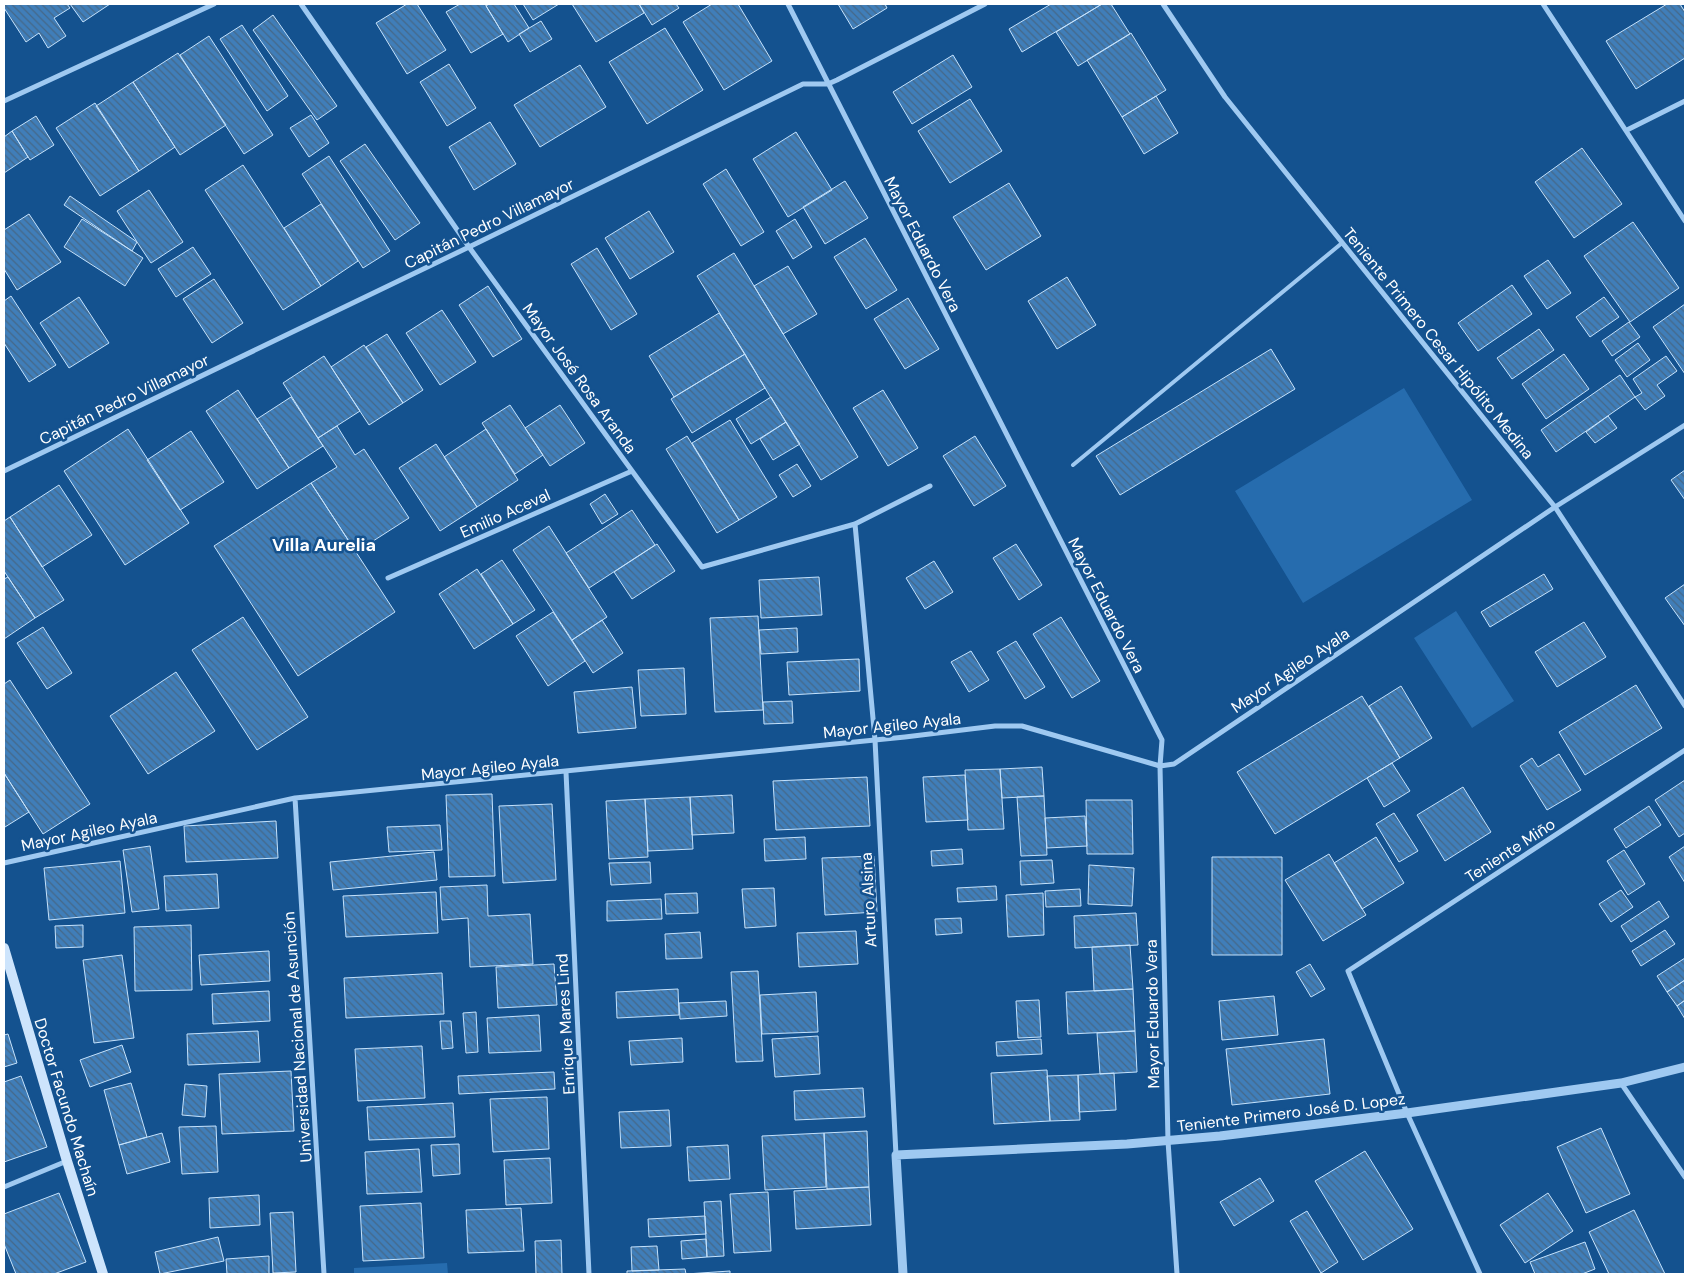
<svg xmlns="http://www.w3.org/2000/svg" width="1689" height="1278" font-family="'DM Sans',sans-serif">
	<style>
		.grass { fill: #266cae }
		.building { fill: url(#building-back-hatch); stroke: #c5e2fc }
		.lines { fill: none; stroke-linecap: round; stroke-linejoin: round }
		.service { stroke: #9fc9f1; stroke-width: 4 }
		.minor { stroke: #9fc9f1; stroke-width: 5 }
		.tertiary { stroke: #9fc9f1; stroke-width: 9 }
		.secondary { stroke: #cde4fc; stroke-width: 10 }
		.labels { text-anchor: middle; stroke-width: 5; stroke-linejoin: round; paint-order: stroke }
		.street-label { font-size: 16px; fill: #fff; stroke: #14528f }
		.neighbourhood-label { font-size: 18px; font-weight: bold; fill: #fff; stroke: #14528f }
	</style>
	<defs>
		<pattern id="building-back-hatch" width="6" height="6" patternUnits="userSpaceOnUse" patternTransform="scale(1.25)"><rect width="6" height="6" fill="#407eb9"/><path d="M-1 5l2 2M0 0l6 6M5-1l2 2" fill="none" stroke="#456888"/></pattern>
	</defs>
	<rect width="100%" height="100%" fill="#14528f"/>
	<!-- grass -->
	<path class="grass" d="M1404 388 1472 500 1303 603 1235 491Z
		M1456 611 1514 701 1472 728 1414 638Z
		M447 1263 448 1274H354V1268Z"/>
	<!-- building -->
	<path class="building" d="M4 4H67L70 8 54 18 66 36 48 48 39 33 26 42 4 8Z
		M70 4H110L83 22Z
		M407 4H417L446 50 407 74 376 23Z
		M460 4H485L503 34 471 53 446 12Z
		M489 4H514L529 28 508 42 486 6Z
		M523 4H559L533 20Z
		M572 4H639L644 13 596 42Z
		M639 4H676L679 8 652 25Z
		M712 4H738L772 61 724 90 683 22Z
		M838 4H885L887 8 853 29Z
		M1051 4H1102L1022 52 1009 29Z
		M1102 4H1111L1130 34 1078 66 1056 32Z
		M1667 4H1680L1685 12V58L1636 89 1606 41Z
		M273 15 337 106 317 120 253 30Z
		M541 21 552 39 530 52 519 34Z
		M242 25 288 96 267 111 220 39Z
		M665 28 703 90 647 124 609 62Z
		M1131 33 1166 90 1122 117 1087 60Z
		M209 36 273 135 244 154 180 55Z
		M178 53 226 125 180 155 133 82Z
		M953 55 972 87 912 124 893 92Z
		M449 64 476 108 447 126 420 82Z
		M580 65 606 107 540 147 514 105Z
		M133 82 175 147 139 171 96 106Z
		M1156 96 1178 133 1144 154 1122 117Z
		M970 99 1002 151 950 183 918 131Z
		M95 103 139 171 100 196 56 128Z
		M311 115 329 143 309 157 290 128Z
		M36 116 54 145 30 160 12 131Z
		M490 122 516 164 474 190 449 147Z
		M12 131 28 157 4 173V137Z
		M796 132 832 190 788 217 753 159Z
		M365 144 420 223 395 240 340 161Z
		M1582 148 1622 204 1574 238 1535 182Z
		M329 156 390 251 363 268 302 174Z
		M243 165 321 286 283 310 205 190Z
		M726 169 764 232 741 246 703 184Z
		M845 181 868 218 825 244 803 207Z
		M1009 183 1041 236 986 270 953 217Z
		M149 190 183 242 151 263 137 242 132 251 64 205 70 196 137 242 117 211Z
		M321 204 358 261 321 286 284 228Z
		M649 211 674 252 630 279 605 238Z
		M29 214 61 262 17 290 4 269V230Z
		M82 219 143 258 125 286 64 247Z
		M795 219 812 247 793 259 776 231Z
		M1633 222 1679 288 1630 322 1584 256Z
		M865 238 897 290 866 309 834 257Z
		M193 247 211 274 176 297 158 269Z
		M597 248 637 314 611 330 571 264Z
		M734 253 858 457 821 480 697 276Z
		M1548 260 1571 293 1547 309 1524 276Z
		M788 266 817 314 783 334 754 286Z
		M1067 277 1096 325 1057 349 1028 301Z
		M214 279 243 323 212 343 183 299Z
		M1512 285 1532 314 1478 351 1458 323Z
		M488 286 522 339 493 357 459 305Z
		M11 296 56 365 29 382 4 343V301Z
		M79 297 109 343 69 368 40 323Z
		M1604 297 1619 317 1590 337 1576 317Z
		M908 298 939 349 905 369 874 319Z
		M1685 304V374L1653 327Z
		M442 310 476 362 440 385 406 333Z
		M719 313 745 354 674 397 649 356Z
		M1629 322 1640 337 1612 356 1602 341Z
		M1539 329 1554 350 1512 379 1497 358Z
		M387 334 423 390 403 403 366 347Z
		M1638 343 1650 360 1627 377 1615 360Z
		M364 345 403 403 369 425 331 367Z
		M1271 349 1295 389 1120 495 1096 456Z
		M745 354 765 388 692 433 671 399Z
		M1564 354 1589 389 1546 419 1522 384Z
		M324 356 360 411 318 438 283 383Z
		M1666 356 1677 371 1657 385 1665 396 1645 410 1635 397 1642 393 1633 379Z
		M1620 375 1635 397 1556 452 1541 430Z
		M238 390 289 468 257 489 206 411Z
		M883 390 918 448 888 466 853 408Z
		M291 397 323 446 289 468 257 419Z
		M771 397 786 422 751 444 736 419Z
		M510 405 543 455 515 474 482 423Z
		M560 405 585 443 550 466 525 428Z
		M1608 416 1617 428 1595 443 1586 432Z
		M730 420 777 497 739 520 692 443Z
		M786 422 800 444 773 460 760 439Z
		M337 426 355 455 364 449 409 518 356 552 311 483 337 467 318 438Z
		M128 429 189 523 125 565 64 471Z
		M486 429 518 480 477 507 444 457Z
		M191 431 224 482 180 510 147 460Z
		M687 436 739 520 717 533 666 449Z
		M975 436 1006 486 974 506 943 456Z
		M436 444 477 507 440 531 399 468Z
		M797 464 811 486 793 497 779 475Z
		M1685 470V500L1671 480Z
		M311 483 395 612 298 676 214 546Z
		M59 485 92 535 42 567 10 517Z
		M605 494 618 514 602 524 590 504Z
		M632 510 655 545 589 588 566 553Z
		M10 517 64 600 35 618 4 571V521Z
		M549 526 607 617 572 640 513 550Z
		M657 544 675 571 632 599 614 572Z
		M1016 544 1042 585 1019 600 993 558Z
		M502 560 535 610 513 624 481 574Z
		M934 561 953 592 925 609 906 578Z
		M477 569 513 624 474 649 439 594Z
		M1544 574 1553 589 1490 627 1481 612Z
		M8 577 35 618 4 639V579Z
		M819 577 822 615 761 618 759 580Z
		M1685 584V626L1665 598Z
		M553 612 585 661 548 686 516 636Z
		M758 616 763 710 715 712 710 618Z
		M243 617 308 717 257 750 192 650Z
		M1061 617 1100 681 1072 698 1033 634Z
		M602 620 623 653 593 673 572 640Z
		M1584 622 1606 657 1557 687 1535 652Z
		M43 627 72 673 47 689 17 643Z
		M797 628 798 652 761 654 759 630Z
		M1016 641 1045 687 1025 699 997 652Z
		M971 651 989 680 969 692 951 662Z
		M859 659 860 691 789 695 787 662Z
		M684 668 686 714 641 716 638 670Z
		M176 672 215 731 148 774 110 716Z
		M10 680 90 804 43 834 4 773V684Z
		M1636 685 1662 728 1585 775 1559 732Z
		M1401 686 1432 738 1400 758 1369 706Z
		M632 687 636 728 578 733 574 692Z
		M1362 696 1400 758 1275 834 1237 772Z
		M792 701 793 723 764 724 763 702Z
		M1559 754 1581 790 1547 810 1520 766 1532 758 1538 767Z
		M1392 763 1410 791 1384 807 1367 778Z
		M1042 767 1044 796 1002 798 1000 769Z
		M1000 769 1004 829 968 830 965 770Z
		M4 773 29 812 5 827 4 826Z
		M965 775 968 820 926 822 923 777Z
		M867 777 870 826 776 830 773 781Z
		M1685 780V833L1679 837 1655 800Z
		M1463 787 1491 832 1445 861 1417 815Z
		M492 794 495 876 449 877 446 795Z
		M732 795 734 833 692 835 690 797Z
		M1044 796 1047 855 1021 856 1017 797Z
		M690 797 693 849 648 851 645 799Z
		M645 799 648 857 609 859 606 801Z
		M1086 800H1132L1133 854H1087Z
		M552 804 556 880 503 883 499 806Z
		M1649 806 1661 825 1626 848 1614 829Z
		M1394 813 1418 851 1399 862 1376 824Z
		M1085 816 1087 846 1047 848 1045 818Z
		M276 821 278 858 186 862 184 826Z
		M440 825 442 850 389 852 387 827Z
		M805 837 806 859 765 861 764 839Z
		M1376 837 1404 883 1362 909 1334 863Z
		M150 846 159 909 132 912 123 850Z
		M1685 846V883L1669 857Z
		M962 849 963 864 932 866 931 851Z
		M1624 850 1645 884 1628 895 1607 861Z
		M434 852 437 880 333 890 330 862Z
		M1329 854 1366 915 1323 941 1285 880Z
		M874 856 877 912 825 915 822 858Z
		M1212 857H1282V955H1212Z
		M1052 860 1054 883 1021 885 1020 861Z
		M120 861 125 913 49 920 44 868Z
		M650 862 651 883 611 885 609 863Z
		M1089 865 1134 868 1132 906 1088 904Z
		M217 874 219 908 166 911 164 876Z
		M487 885 488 916 530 914 533 964 470 967 468 918 442 920 440 887Z
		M996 886 997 900 958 902 957 888Z
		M774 888 776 926 745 928 742 889Z
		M1080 889 1081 906 1046 907 1045 891Z
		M1621 890 1633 907 1611 922 1599 904Z
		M436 892 438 933 346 937 343 896Z
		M697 893 698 913 666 914 665 894Z
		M1043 893 1044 935 1008 937 1006 895Z
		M661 899 662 919 607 921V901Z
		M1659 901 1669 917 1631 942 1621 926Z
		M1136 913 1138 945 1075 948 1074 916Z
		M961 918 962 933 936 935 935 919Z
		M83 925V947L56 948 55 926Z
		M191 925 192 990 135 991 134 927Z
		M1665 930 1675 944 1641 966 1632 951Z
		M856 931 858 964 799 967 797 933Z
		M700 932 702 958 666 959 665 934Z
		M1130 945 1133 989 1094 991 1092 947Z
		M269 951 270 981 201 985 199 955Z
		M122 955 134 1038 94 1043 83 960Z
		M1685 958V980L1667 992 1657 976Z
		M554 964 557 1005 498 1008 496 967Z
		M1310 964 1325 989 1311 997 1296 972Z
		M758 971 763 1061 736 1062 731 972Z
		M442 973 444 1014 346 1018 344 978Z
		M1685 980V1000L1677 1006 1667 992Z
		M678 989 679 1015 617 1018 616 992Z
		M1133 989 1135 1031 1068 1034 1066 992Z
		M269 991 270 1021 213 1024 212 994Z
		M816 992 818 1032 762 1034 760 995Z
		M1274 996 1278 1035 1222 1040 1219 1001Z
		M1039 1000 1041 1037 1018 1038 1016 1001Z
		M726 1001 727 1016 680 1019 679 1003Z
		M1684 1001 1685 1003V1019L1677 1006Z
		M476 1012 478 1052 466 1053 463 1013Z
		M539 1015 541 1051 489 1053 487 1018Z
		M440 1021H451L453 1048 442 1049Z
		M258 1031 260 1062 188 1065 187 1034Z
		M1135 1031 1137 1072 1100 1074 1097 1033Z
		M8 1034 17 1063 4 1067V1035Z
		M818 1036 820 1074 775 1077 772 1039Z
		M682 1038 683 1062 631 1065 629 1041Z
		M1041 1039 1042 1054 997 1056 996 1042Z
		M1324 1039 1330 1094 1232 1105 1226 1049Z
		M122 1045 131 1072 90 1087 80 1060Z
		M422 1046 425 1098 358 1101 355 1049Z
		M1047 1070 1050 1121 994 1124 991 1073Z
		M291 1071 294 1131 222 1134 219 1074Z
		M554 1072 555 1089 459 1094 458 1076Z
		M1114 1073 1116 1110 1079 1112 1078 1075Z
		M1078 1075 1080 1120 1050 1121 1047 1076Z
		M21 1076 47 1147 4 1162V1082Z
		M131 1083 147 1137 119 1145 104 1090Z
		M185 1084 207 1086 205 1117 182 1115Z
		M863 1088 865 1117 795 1120 794 1091Z
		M547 1097 549 1149 493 1152 490 1099Z
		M453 1103 455 1137 369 1140 367 1107Z
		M669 1110 671 1146 621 1148 619 1112Z
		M216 1126 218 1172 182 1174 179 1127Z
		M1601 1128 1630 1194 1586 1213 1557 1147Z
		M867 1131 869 1187 827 1189 824 1133Z
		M162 1133 170 1162 127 1174 119 1145Z
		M824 1133 826 1187 765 1190 762 1136Z
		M459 1144 460 1174 433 1176 431 1145Z
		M728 1145 730 1179 689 1181 687 1147Z
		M419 1149 422 1192 367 1194 365 1152Z
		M1365 1151 1413 1229 1363 1260 1315 1181Z
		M550 1158 552 1203 506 1205 504 1160Z
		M1260 1178 1274 1201 1234 1226 1220 1202Z
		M869 1187 871 1225 796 1229 794 1191Z
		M768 1192 771 1251 734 1253 730 1194Z
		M59 1193 86 1262 54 1274H16L4 1244V1214Z
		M1548 1193 1573 1231 1525 1263 1500 1225Z
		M259 1195 260 1225 210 1228 209 1198Z
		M721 1201 724 1256 707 1257 704 1202Z
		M421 1203 424 1258 363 1261 360 1206Z
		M521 1208 524 1251 468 1253 466 1210Z
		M1634 1210 1665 1274H1609L1589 1232Z
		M1307 1211 1338 1262 1321 1273 1290 1221Z
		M293 1212 296 1272 273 1273 270 1213Z
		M705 1216 706 1234 649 1237 648 1219Z
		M218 1237 224 1261 160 1274 155 1252Z
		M706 1239 707 1257 682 1259 681 1241Z
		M561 1240 562 1274H536L535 1241Z
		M1585 1242 1595 1269 1582 1274H1535L1530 1262Z
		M657 1246 659 1270 632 1271 631 1247Z
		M269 1256V1274H227L226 1259Z
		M685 1269 686 1274H627V1271Z
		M730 1271V1274H686Z"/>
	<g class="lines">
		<!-- service -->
		<path class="service" d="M1073 465 1342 243"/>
		<!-- minor -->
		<path class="minor" d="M301 4 469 247 702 567 855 524 930 486
			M788 4 1162 740 1160 766 1168 1141 1177 1274
			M1163 4 1225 97 1555 507 1685 706
			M1543 4 1685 221
			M4 101 214 4
			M1627 130 1685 101
			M4 471 469 247 803 84H828L837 80 985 4
			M855 524 875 740 896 1155
			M388 578 632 471
			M566 772 589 1274
			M295 798 324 1274
			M4 863 295 798 905 737 995 726H1022L1160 766 1174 764 1555 507 1685 425
			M1621 1083 1685 1177
			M4 1187 67 1161
			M1480 1274 1407 1113 1348 971 1685 750"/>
		<!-- tertiary -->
		<path class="tertiary" d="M903 1274 896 1155 1127 1144 1220 1136 1407 1113 1621 1083 1685 1067"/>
		<!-- secondary -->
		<path class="secondary" d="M4 948 67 1161 103 1274"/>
	</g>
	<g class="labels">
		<!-- street labels -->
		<g class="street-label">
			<text transform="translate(489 223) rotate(-26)" y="6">Capitán Pedro Villamayor</text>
			<text transform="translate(923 244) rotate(63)" y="6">Mayor Eduardo Vera</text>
			<text transform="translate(1439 343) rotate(51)" y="6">Teniente Primero Cesar Hipólito Medina</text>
			<text transform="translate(580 378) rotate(54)" y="6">Mayor José Rosa Aranda</text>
			<text transform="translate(124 399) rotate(-26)" y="6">Capitán Pedro Villamayor</text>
			<text transform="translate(505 513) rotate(-24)" y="6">Emilio Aceval</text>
			<text transform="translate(1107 605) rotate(63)" y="6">Mayor Eduardo Vera</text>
			<text transform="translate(1290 670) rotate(-34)" y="6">Mayor Agileo Ayala</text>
			<text transform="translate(892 725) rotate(-6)" y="6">Mayor Agileo Ayala</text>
			<text transform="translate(490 767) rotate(-6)" y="6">Mayor Agileo Ayala</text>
			<text transform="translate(89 831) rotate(-12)" y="6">Mayor Agileo Ayala</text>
			<text transform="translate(1510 850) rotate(-33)" y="6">Teniente Miño</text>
			<text transform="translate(868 900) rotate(-93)" y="6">Arturo Alsina</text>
			<text transform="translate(1152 1014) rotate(-91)" y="6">Mayor Eduardo Vera</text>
			<text transform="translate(565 1024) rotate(-93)" y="6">Enrique Mares Lind</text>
			<text transform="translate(297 1037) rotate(-94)" y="6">Universidad Nacional de Asunción</text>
			<text transform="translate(67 1107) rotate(73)" y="6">Doctor Facundo Machaín</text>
			<text transform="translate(1291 1112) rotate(-7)" y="6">Teniente Primero José D. Lopez</text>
		</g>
		<!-- neighbourhood labels -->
		<g class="neighbourhood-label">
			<text x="324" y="551">Villa Aurelia</text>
		</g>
	</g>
	<!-- border -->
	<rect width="1689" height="1278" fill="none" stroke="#ffffff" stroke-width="10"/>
</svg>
